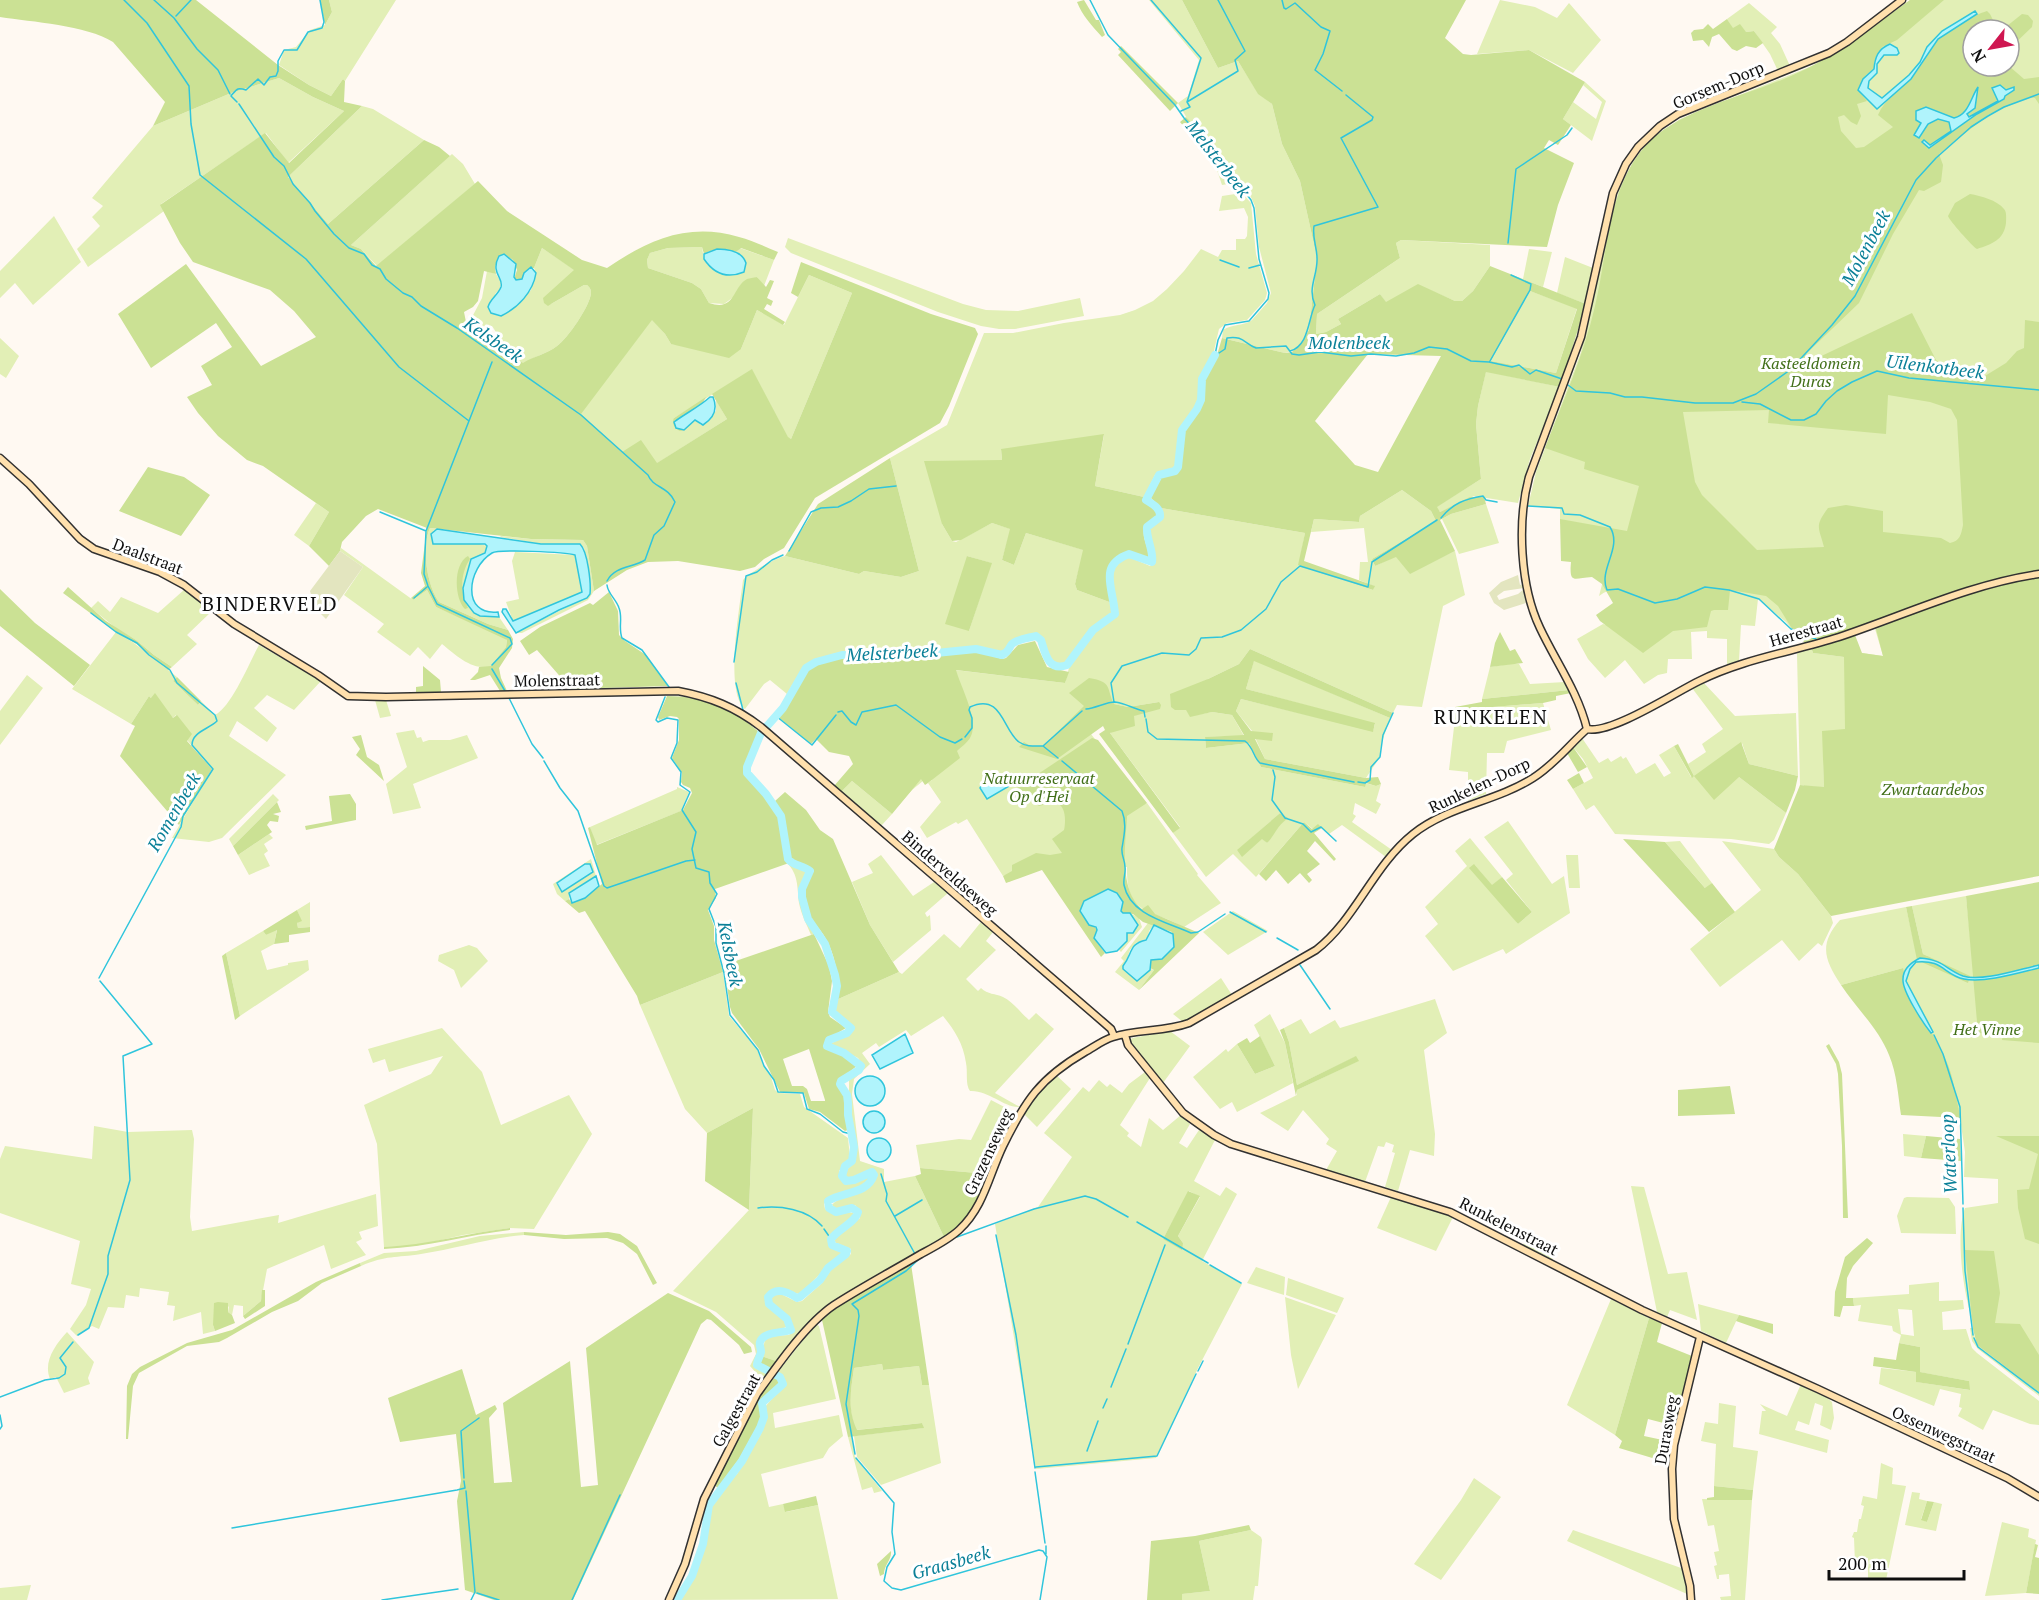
<svg xmlns="http://www.w3.org/2000/svg" width="2039" height="1600" font-family="'PT Serif',serif">
	<style>
		.green { fill: #e2efb6; fill-rule: evenodd }
		.forest { fill: #cbe194; fill-rule: evenodd }
		.cemetery { fill: #e3e5bf }
		.water { fill: #b0f4fc; stroke: #2fc5dc; stroke-width: 1.5 }
		.lines { fill: none; stroke-linecap: round; stroke-linejoin: round }
		.stream { stroke: #2fc5dc; stroke-width: 1.5 }
		.river { stroke: #b0f4fc; stroke-width: 8 }
		.secondary-casing { stroke: #313131; stroke-width: 9 }
		.secondary { stroke: #ffe0ad; stroke-width: 6 }
		.labels { text-anchor: middle; stroke-width: 6; stroke-linejoin: round; paint-order: stroke }
		.street-label { font-size: 16px; fill: #0f0f0f; stroke: #fff }
		.park-label { font-size: 16px; font-style: italic; fill: #416f18; stroke: #fff }
		.water-label { font-size: 18px; font-style: italic; fill: #0b8098; stroke: #fff }
		.quarter-label { font-size: 20px; letter-spacing: 1.5px; fill: #0f0f0f; stroke: #fff }
	</style>
	<rect width="100%" height="100%" fill="#fff9f2"/>
	<!-- green -->
	<path class="green" d="M329 0H396L345 81 343 79 331 96 309 85 279 65 284 50 296 47 310 30 325 25 332 12Z
		M1149 0H1182L1218 68 1238 61 1258 93 1272 104 1282 144 1300 181 1317 258 1309 330C1303 340 1297 351 1285 353L1222 338 1223 330C1232 324 1244 326 1252 320L1267 303 1271 293 1259 247 1255 206 1250 195 1225 170 1220 157 1188 120 1178 103 1188 96 1199 60Z
		M1500 0 1535 7 1557 18 1569 3 1601 40 1573 73 1529 50 1477 54Z
		M1910 0H2039V874L1837 913 1805 871 1777 846 1804 785H1800L1797 654 1800 650 1811 647 1813 653 1844 657 1862 653 1883 656 1873 622 1816 638 1791 628 1786 622 1758 599 1755 626 1741 625 1739 661 1727 666V639L1707 638V631L1691 632 1692 659H1668L1667 673 1658 675 1644 684 1625 660 1605 678 1588 659 1577 639 1603 624 1606 625 1629 593C1618 588 1610 588 1599 596L1614 539C1595 528 1582 519 1560 524V509L1528 506 1536 472 1581 352 1614 207 1619 190 1633 162 1653 138 1680 119 1817 64 1858 39ZM1973 30H2009V66H1973ZM1823 739 1830 797H1829L1808 786 1824 788Z
		M1749 3 1777 27 1771 33 1780 44 1790 66 1778 71 1770 54 1754 31 1746 32 1733 29 1727 19Z
		M279 78 313 97 344 111 288 163 266 133 161 204 164 211 88 267 77 249 100 226 92 217 103 206 92 198 153 126 231 93Z
		M1585 82 1606 101 1592 141 1563 119 1573 102 1596 119 1602 102 1583 85Z
		M362 106 373 109 424 140 328 224 288 177Z
		M452 154 463 164 475 184 377 266 361 249 351 245Z
		M1218 160 1224 174 1234 183 1222 185 1214 161Z
		M1242 193 1251 203 1256 254 1267 293 1265 300 1247 320 1227 323 1219 329 1213 355 1200 378 1198 403 1180 429 1175 469 1155 475 1144 497 1095 486 1104 435 1001 450 1002 460 942 524 952 541 956 542 992 523 1011 529 1002 560 1014 565 1026 533 1084 550 1075 584 1077 590 1112 603V613L1092 628 1069 660 1062 665C1040 657 1052 644 1038 634L1015 640 1002 653 982 647 950 651 838 654C808 660 802 668 787 694L770 680 764 684 745 709C724 692 740 606 743 580 750 572 774 559 785 556L859 574 864 571 901 577 919 571 890 458 947 425 984 333H1013L1064 323 1120 315 1135 310 1153 301 1167 289 1184 271 1201 249 1218 257 1222 250H1236V239H1245L1247 236 1248 217 1244 208 1219 211 1222 196ZM967 556 991 563 969 631Z
		M54 216 81 262 33 305 15 283 0 298V271Z
		M788 238 963 304 986 310 1018 311 1080 298 1084 316 1015 329H999L981 326 938 312 791 253 785 247Z
		M1401 240 1490 245V266L1473 291 1462 301H1455L1418 285 1386 303 1380 294 1338 319 1341 324 1326 332 1316 334 1317 314 1400 258 1396 243Z
		M702 247C703 252 703 257 705 261 713 274 726 276 739 274L740 255 736 252 740 248 774 260 764 286 757 277 740 286 735 296 724 304 709 303 701 289 692 283 648 268 647 260 650 253 668 248Z
		M542 248 575 270 551 304 584 285H587C590 288 591 289 591 293 590 306 568 338 557 346 547 354 534 356 523 364L503 348 494 337 496 332 492 326H488L478 332 470 321 482 298 487 271 496 274 501 282 500 289 495 294 496 315 501 316 518 304 531 290 535 270 534 268Z
		M1529 249 1552 252 1543 287 1523 279Z
		M1565 257 1593 268 1586 304 1557 293Z
		M809 275 852 293 791 439 788 438 752 370 674 418 692 421 695 420 701 425 716 411V400L727 419 656 464 622 453 580 414 652 319 665 334 671 344 741 349 757 310 784 325Z
		M1530 291 1577 308 1556 373 1491 361Z
		M0 338 19 356 6 378 0 374Z
		M1486 371 1560 387 1530 459 1518 503 1474 496 1440 512 1436 507 1481 479 1476 424 1478 406Z
		M1402 490 1431 511 1436 521 1372 559 1375 566 1396 556 1410 573 1455 551 1465 595 1443 606 1422 707 1397 705 1393 713 1250 649 1239 664 1208 679 1186 709 1190 716 1212 712 1232 715 1244 736 1205 737 1206 748 1249 743 1261 767 1365 787V783L1376 786 1381 784 1376 801 1381 804 1376 814 1355 803 1353 814 1356 816 1352 822 1392 850 1386 857 1342 825 1329 834 1318 825 1313 829 1304 822 1256 877 1233 854 1206 877 1173 833 1180 827 1110 733 1133 716 1159 702 1128 707 1114 704 1091 734 1145 804 1147 803 1198 874 1197 875 1221 903 1184 927C1150 908 1126 916 1127 867L1042 865 1009 882 1005 875 1003 876 967 819 958 824 956 822 927 838 920 827 941 802 928 783 932 780 929 776 912 790 899 805 897 804 965 707 955 670 1065 683 1070 664 1095 632 1116 615C1119 599 1110 583 1112 567L1120 560 1129 557 1150 566 1155 562 1148 530 1151 525 1162 517 1161 508 1305 533 1299 565 1373 590 1374 586 1359 580 1360 562H1368L1364 528 1311 532 1314 519 1359 522 1360 516ZM1280 813 1287 818 1278 826 1267 843 1262 838 1237 851Z
		M316 503 329 512 309 546 294 535Z
		M1486 504 1499 543 1459 554 1442 519 1451 514Z
		M430 528 437 529 433 531 487 546 485 553 471 559 463 588 464 600 474 613 480 616 499 617 508 630 488 624 439 602C427 586 421 547 430 528Z
		M501 536 531 539 583 540 587 546 594 591 588 600 522 633H516L589 596 591 588 584 548 580 544H542L500 537Z
		M341 548 413 600 427 590 436 607 502 636 507 640 506 647 491 667C471 670 457 656 442 644L430 659 418 647 410 656 377 632 384 624 344 595 363 567 340 551Z
		M515 552 575 555 582 592 513 621 506 602 519 599 512 561Z
		M185 589 212 611 187 635 197 644 172 667 154 655 136 640 116 628 91 608 98 601 110 612 121 597 158 613Z
		M116 632C138 644 157 661 177 677L173 681 198 705 201 701 215 715C232 706 249 663 259 645L321 681 294 710 267 695 254 708 277 728 267 742 237 721 229 736 286 775 222 838 209 842 172 838 212 769 187 740 176 715 173 718 149 696 131 724 72 689Z
		M1254 660 1390 718 1381 745 1380 757 1366 778 1265 759 1252 731 1236 711 1241 699 1373 731 1375 724 1246 689Z
		M1509 664H1519L1530 684 1565 682 1569 690 1482 699 1490 667Z
		M27 675 43 688 0 745V711Z
		M1703 682 1735 716 1796 713 1798 776 1749 764 1742 743 1739 777 1786 813 1774 840 1769 844 1731 839 1615 834 1594 805 1586 810 1573 789 1593 778 1583 759 1573 747 1582 738 1599 763 1608 758 1611 762 1621 756 1623 759 1626 757 1636 774 1655 763 1664 777 1671 773 1659 755 1674 746 1691 777 1694 776 1688 764 1706 752 1702 744 1723 729 1692 688Z
		M375 700H386L391 716 380 718Z
		M1543 703 1551 730 1507 741 1504 753H1487L1486 794 1468 801V772L1449 770 1456 710Z
		M414 730 417 738 421 737 423 742 429 740H450L467 735 478 758 413 784 421 808 393 814 386 784 407 767 396 733Z
		M852 781 892 814 881 826 841 792Z
		M677 787 689 792 681 811 596 845 590 827 677 789Z
		M273 794 279 800 233 846 229 839Z
		M1508 821 1552 884 1564 876 1570 913 1506 954 1503 949 1453 971 1425 936 1438 924 1425 907 1467 866 1455 851 1470 838 1502 877 1492 886 1474 864 1518 924 1532 912 1506 880 1513 874 1484 837Z
		M269 834 273 838 264 844 268 851 264 854 270 866 249 875 238 855Z
		M1680 841 1712 883 1706 889 1665 842Z
		M1722 841 1774 849 1779 857 1798 874 1831 916 1833 923 1822 946 1818 943 1799 961 1782 940 1720 987 1690 949 1761 890Z
		M881 855 913 896 934 882 948 893 925 913 927 917 930 915 931 930 893 962 870 925 852 882 873 873 868 864Z
		M1566 855H1578L1580 888H1569Z
		M591 859 596 876 569 893V899L565 901 557 894 553 884Z
		M787 863 805 868 808 872C806 877 803 881 801 886 796 902 807 921 817 933L811 935C807 925 801 914 799 903 797 888 799 875 787 863Z
		M1966 896 1974 975 2039 965V1396L1978 1349 1972 1341 1970 1328H1972L1977 1345 2025 1380C2014 1370 1986 1350 1980 1339 1965 1312 1954 1238 1965 1208L1998 1203V1179L1964 1177 1965 1152 1959 1111 1904 987 1903 968 1841 985C1825 960 1818 945 1840 920L1906 907 1917 956H1927L1923 954 1912 906Z
		M310 902V927L298 928 297 923 301 920 297 910Z
		M1233 911 1268 931 1228 955 1203 932Z
		M1130 913 1139 918 1142 927 1121 952 1119 950 1127 941 1126 934 1133 933 1138 925Z
		M981 922 993 932 986 941 996 950 966 979 978 991 981 988C988 995 995 993 1003 997 1013 1002 1021 1013 1029 1020L1036 1013 1054 1029 995 1093 1020 1107C1004 1108 989 1090 970 1091 965 1084 968 1072 966 1063 963 1043 955 1031 943 1016L911 1036 906 1030 879 1047 876 1043 862 1053 870 1064 854 1079 852 1094 860 1161 884 1169V1182L915 1176 944 1237 829 1305 810 1321 779 1362 761 1356 765 1340 770 1336 789 1335 794 1329 785 1313 770 1303 771 1295 779 1293 797 1302 802 1301 821 1284 833 1267 851 1254V1249L834 1242 836 1237 860 1218V1212L855 1205 836 1209 832 1205C844 1191 870 1198 876 1175L872 1169 847 1179 844 1174 856 1158 849 1099V1080L864 1067 858 1058 830 1044 851 1033 854 1028 852 1025 835 1014 836 1000 899 972 902 974 944 934 960 948Z
		M1148 923 1154 925 1149 931 1148 938 1136 943 1130 950 1126 962 1154 970 1139 990 1115 972 1124 961 1121 958Z
		M277 929 274 944 261 951 267 970 288 965V963L308 960 309 970 240 1016 226 953 263 931 266 935Z
		M469 945 477 948 488 961 461 988 454 970 438 961 439 955Z
		M723 972 729 1016 757 1049 763 1065 771 1077 775 1090 779 1093 800 1094 804 1107 848 1138 850 1158 839 1171 842 1181 850 1184 871 1176C862 1195 834 1188 824 1204L825 1209C837 1216 846 1209 855 1214L832 1233 828 1240 831 1247 843 1252C827 1265 815 1281 799 1294 787 1291 778 1284 766 1295V1304L778 1313 788 1326C776 1333 764 1329 757 1343L759 1349 753 1365 757 1369 770 1374 766 1377 757 1374 750 1366 756 1354 754 1345 716 1312 673 1291 749 1210 753 1108 707 1133 685 1109 640 1005Z
		M1221 978 1232 995 1183 1022 1173 1014Z
		M1435 999 1447 1033 1424 1050 1435 1134 1434 1156 1410 1150 1398 1191 1385 1187 1395 1153 1392 1152 1394 1145 1386 1142 1384 1147 1378 1146 1365 1182 1326 1170 1337 1151 1326 1144 1329 1139 1303 1110 1288 1131 1260 1113 1297 1095V1090L1358 1061 1355 1057 1297 1085 1289 1042 1284 1028 1301 1019 1310 1034 1335 1020 1340 1028Z
		M1270 1014 1285 1043 1293 1083 1237 1112 1232 1102 1220 1109 1193 1077 1226 1049 1228 1052 1237 1044 1255 1074 1275 1066 1254 1025Z
		M442 1028 482 1072 501 1125 569 1095 592 1134 534 1229 510 1228 463 1235 415 1246 384 1247 377 1144 364 1105 431 1074 443 1056 389 1072 385 1059 373 1063 368 1049Z
		M1170 1031 1190 1046 1163 1083 1130 1041 1132 1038Z
		M1145 1072 1150 1078 1120 1125 1129 1133 1127 1136 1141 1147 1149 1118 1163 1130 1181 1115 1190 1124 1179 1143 1187 1148 1199 1130 1215 1140 1194 1181 1220 1196 1226 1187 1237 1194 1202 1261 1242 1284 1198 1368 1156 1458 1036 1469 995 1224 1038 1207 1072 1157 1044 1133 1083 1087 1089 1092 1099 1080 1107 1087 1110 1084 1122 1093 1129 1084ZM1189 1191 1200 1197 1178 1236 1183 1243 1163 1239Z
		M1055 1074 1071 1089 1037 1127 1023 1113 1029 1102Z
		M991 1100 1014 1112 1015 1117 999 1147 988 1174 920 1168 916 1145 959 1139 971 1140Z
		M94 1126 128 1132 192 1130 194 1139 190 1217 192 1231 279 1215 278 1223 376 1194 378 1226 359 1232 362 1239 356 1242 366 1255 331 1269 324 1245 267 1269 261 1301 243 1316V1306L234 1305 232 1315 228 1312 229 1306 213 1325 215 1331 203 1334 201 1312 173 1321 175 1306 167 1305 169 1292 140 1288 139 1297 126 1295 124 1308 108 1307 99 1329 92 1326 77 1336 70 1329 86 1305 91 1289 71 1284 80 1241 0 1213V1159L5 1146 92 1159Z
		M1903 1134 1926 1136 1921 1158 1904 1156Z
		M1631 1186 1644 1187 1668 1274 1687 1272 1697 1320 1670 1310 1667 1317 1657 1312Z
		M1391 1197 1453 1217 1436 1251 1377 1228Z
		M1907 1197 1949 1198 1955 1207 1956 1234 1901 1233 1897 1216 1904 1198Z
		M524 1232V1235C488 1238 456 1249 421 1254 396 1258 386 1255 361 1266L360 1263 384 1253 416 1251 480 1236Z
		M1528 1237 1555 1251 1552 1260 1523 1245Z
		M1256 1267 1285 1277 1284 1295 1247 1283Z
		M1288 1278 1344 1298 1337 1313 1286 1295Z
		M1939 1282V1301L1963 1300 1964 1309 1942 1312 1943 1330 1966 1329 1972 1348 1977 1353 2039 1401V1425L2030 1424 1993 1410 1983 1430 1958 1416 1962 1408 1959 1407 1961 1394 1940 1389 1934 1406 1879 1384 1881 1368 1917 1372V1382L1969 1390V1381L1919 1372 1920 1347 1899 1343 1901 1335 1893 1331 1892 1326 1858 1321 1861 1305 1854 1306 1853 1298 1909 1294V1285ZM1898 1309 1912 1310 1914 1336 1901 1334Z
		M1285 1297 1336 1315 1298 1389 1291 1355Z
		M1611 1299 1649 1318 1615 1435 1567 1405Z
		M1698 1304 1739 1315 1726 1343 1701 1331Z
		M816 1324 819 1326 836 1399 773 1413 775 1428 839 1415 843 1436 829 1448 823 1458 761 1474 769 1507 783 1504 786 1512 818 1505 838 1599 681 1600 696 1573 703 1552 710 1510 720 1493 737 1474 761 1434 766 1418 765 1407 786 1382 777 1373Z
		M67 1332 94 1362 88 1378 90 1384 64 1393 56 1377 50 1379C43 1362 55 1345 67 1332Z
		M882 1364 883 1370 919 1366 922 1385H929L941 1463 881 1485 857 1457 854 1436 923 1428 922 1423 856 1430C847 1409 851 1390 854 1368Z
		M1801 1384 1825 1396 1832 1402 1834 1418 1831 1430 1820 1425 1823 1406 1815 1403 1809 1425 1798 1421 1795 1430 1829 1440 1827 1453 1759 1434 1762 1411H1766L1760 1404 1787 1416Z
		M1719 1403 1736 1406 1733 1447 1758 1451 1753 1490 1714 1486 1716 1444 1701 1441 1705 1422 1718 1424Z
		M851 1436 855 1457 882 1491 874 1493 872 1487 862 1490 848 1437Z
		M1881 1463 1893 1468 1892 1484 1906 1486 1886 1580 1868 1578V1558H1863L1862 1563H1855L1854 1538 1852 1537 1854 1532H1857L1859 1519H1861L1864 1506 1861 1505 1863 1496 1877 1499Z
		M1474 1478 1501 1497 1441 1580 1414 1564 1461 1500Z
		M1912 1492 1920 1493 1919 1499 1927 1501 1921 1519 1927 1522 1934 1502 1942 1504 1936 1531 1905 1525Z
		M1702 1499 1752 1500 1745 1600H1721L1720 1597 1731 1596 1729 1574 1719 1575V1579H1717L1714 1566 1717 1565 1714 1552 1719 1551 1714 1525 1708 1526Z
		M2002 1522 2029 1529 2028 1537 2036 1540 2026 1593 1985 1596Z
		M1251 1530 1261 1537 1262 1540 1258 1586H1255L1253 1600H1182L1181 1594 1210 1591 1199 1541Z
		M1573 1530 1684 1569 1687 1594 1567 1541Z
		M31 1585 27 1600H0V1588Z"/>
	<!-- forest -->
	<path class="forest" d="M0 0H196L278 65 309 85 331 96 343 79 345 81 344 102 362 106 288 177 328 224 424 140 439 147 450 156 351 245 361 249 376 266 478 181 507 211 582 260 607 268C648 240 688 222 739 237 752 240 765 247 778 252L774 260 741 248 736 252C726 249 714 248 704 254L702 247 668 248 650 253 647 260 648 268 692 283 701 289 709 303C736 312 732 287 747 279 750 278 753 278 757 277L766 287 770 280 774 281 767 298 773 301 771 306 767 304 764 309 785 322 783 325 757 310 741 349 729 358 671 344 665 334 652 320 581 414 622 452 641 440 657 463 727 419 712 394 752 369 788 437 791 439 852 293 809 275 798 297 791 293 801 262 931 314 975 328 978 334 949 406 940 423 815 498 784 548 764 559 755 567 740 571 678 561 648 562 627 570 594 591 587 546 583 540 531 539 430 528C421 547 427 586 439 602L488 624 508 630 513 639 512 648 499 668 501 678 507 691H500L490 675 475 680H470L478 672 479 667 491 666 506 647 507 640 436 607 427 590 413 600 411 598 425 586 421 573 427 528 378 509 366 516 342 542 340 551 329 566 309 546 329 512 263 466 247 460 218 436 198 413 187 397 212 385 201 366 232 347 216 323 151 368 118 314 186 264 261 366 316 337 294 311 270 290 193 262 180 243 160 205 265 133 289 163 344 111 313 97 279 78 231 93 153 126 165 102 113 42C86 25 32 22 0 17ZM542 248 574 270 543 298 544 303 548 306 551 304 584 285H587C590 288 591 289 591 293 590 306 568 338 557 346 547 354 534 356 523 363L513 357 509 361 471 334 472 331 466 322 464 312 473 307 478 301 484 271 496 274 495 267 499 256 504 254 513 260 517 270 514 279 518 280 522 279 524 273 531 268H534Z
		M320 0H329L332 12 325 25Z
		M1084 0 1096 20H1099L1105 35 1102 37C1092 26 1082 15 1077 2Z
		M1182 0H1466L1445 38 1463 54 1471 55 1529 50 1585 82 1563 119 1571 125 1558 145 1549 140 1544 148 1574 163 1558 205 1547 247 1401 240 1396 243 1400 258 1317 314 1316 334 1326 332 1341 324 1338 319 1380 294 1386 302 1418 284 1455 301H1462L1473 291 1490 266 1586 304 1560 387 1486 372 1478 406 1476 424 1481 479 1437 507 1440 512 1470 497H1484L1486 504 1451 514 1440 520 1455 551 1410 574 1396 557 1375 566 1372 559 1436 521 1431 511 1402 490 1360 516 1359 522 1314 519 1304 561 1375 586 1373 590 1298 565 1305 533 1161 508 1150 497 1159 478 1176 474 1180 468 1184 433 1201 404 1204 396V380L1215 362 1222 338 1285 353 1292 352 1303 340 1309 330 1317 258 1300 181 1282 144 1272 104 1258 94 1238 61 1218 68ZM1530 291 1577 309 1556 373 1491 361ZM1368 354 1441 356 1378 472 1355 465 1315 421Z
		M1910 0H1944L1897 40 1882 47 1875 58 1874 69 1866 75 1858 90 1867 101 1857 104 1861 116 1857 125 1851 122 1844 115 1838 117 1841 131 1856 148 1864 147 1893 127 1878 115C1885 98 1901 90 1912 77 1922 67 1927 53 1935 42 1944 31 1973 15 1987 11L1990 14 1998 30H1973V66H2009L2024 79 2039 77V104L2035 98 2029 97 1988 115 1939 154 1943 165 1941 182 1924 191 1919 190 1893 234 1859 303 1806 354 1813 360 1912 313 1936 360 1946 369 1980 379 2006 363 2017 351 2024 348 2025 320 2039 322V573L2019 575 1806 644 1794 632 1778 606 1766 596 1730 590 1728 610H1714L1711 611 1707 627 1673 631 1643 653 1600 621 1596 615 1613 603 1602 584 1592 577C1574 578 1569 585 1571 562L1561 561 1560 519 1627 531 1639 486 1584 469 1585 462 1545 448C1563 401 1584 355 1595 306 1608 252 1608 181 1651 140 1686 108 1748 95 1791 76 1835 57 1871 28 1910 0ZM1888 395 1930 402 1951 409 1957 420 1963 525C1961 535 1960 541 1950 543L1941 538 1883 532V511L1846 505 1828 508C1814 527 1819 527 1824 547L1757 550 1702 495 1695 482 1683 412 1769 410 1768 423 1886 434Z
		M2022 14 2028 15 2033 21 2032 27 2009 49V30H2002Z
		M1727 19 1733 28 1740 24 1746 32 1754 31 1763 43 1756 48 1746 46 1737 51 1732 49 1719 34 1712 37 1709 47 1703 40 1693 41 1691 33 1694 30 1703 29 1708 24 1713 29Z
		M1121 46 1178 103 1170 111 1118 55 1121 52 1118 49Z
		M1186 117 1216 150 1221 160 1214 161 1180 122Z
		M1970 194C1981 196 1997 200 2004 209 2007 212 2006 219 2006 223 2004 240 1992 244 1977 249 1972 246 1949 220 1948 216L1955 203Z
		M706 397 701 406 683 415 680 430H684L680 431C675 428 671 424 674 418Z
		M1104 434 1095 486 1144 497 1143 501C1149 505 1157 508 1157 516 1135 530 1146 538 1150 558L1146 559 1129 551C1119 554 1110 560 1107 570L1112 603 1077 590 1075 584 1083 550 1026 533 1014 565 1002 560 1010 529 992 523 961 540 952 541 942 524 924 461 1002 460 1001 449Z
		M890 458 919 571 901 577 864 571 859 574 785 556 818 504Z
		M148 467 184 477 210 495 181 536 119 511Z
		M468 556 470 559C460 574 460 592 468 608L465 609C454 598 453 564 468 556Z
		M967 556 992 563 969 631 945 624Z
		M2039 576V876L1831 916 1798 874 1779 857 1774 849 1800 785 1824 787 1822 731 1845 729 1844 657 1813 653 1811 647 1855 635 1862 653 1883 656 1876 629C1930 606 1981 587 2039 576Z
		M68 587 106 621 136 640 154 655 172 667 168 670 138 645 116 632 63 593Z
		M0 589 35 623 90 665 74 686 0 626Z
		M609 592 618 611 619 635 625 641 646 655 668 686 571 689 537 650 529 655 520 641 540 627 590 603 593 605Z
		M1500 632 1510 651 1515 649 1523 663 1490 667 1495 643Z
		M1035 641 1047 667 1069 672 1065 683 956 670C961 688 980 721 970 738 967 743 961 747 957 751L960 758 928 783 925 785 921 779 892 814 852 781 841 792 834 786 853 764 849 756 829 752 816 739 811 744 778 717 789 704 787 701 806 670 828 660 846 658 924 656 975 651 1002 659 1006 658 1018 645Z
		M1250 649 1393 713 1390 718 1254 661 1246 689 1375 723 1373 732 1241 699 1236 711 1251 731 1273 733 1272 741 1255 739 1265 759 1366 778 1378 777 1381 784 1376 786 1366 783 1365 787 1261 767 1249 743 1206 748 1205 737 1244 735 1232 715 1212 712 1190 717 1186 710H1175L1171 707 1170 694 1208 679 1239 664Z
		M423 666 440 680 441 692H416V687L423 686Z
		M177 677 201 701 198 705 173 681Z
		M1089 678C1113 682 1106 688 1114 704L1128 707 1159 702 1161 705 1160 709 1134 716 1135 726 1110 733 1180 828 1173 833 1099 734 1105 730 1103 726 1057 759 1019 747 1024 742 1030 746H1043L1084 706 1069 693Z
		M1569 690 1571 693 1556 696V700L1543 703 1456 710 1455 707 1482 702V699Z
		M155 693 173 718 177 715 192 734 187 741 212 769 179 825 120 756 135 726 131 724 149 696 151 698Z
		M667 696C703 696 732 708 759 732L748 760 746 774 780 816 789 863 715 889 716 898 708 910 714 926V940L723 972 640 1005 637 996 585 911 579 913 565 901 569 899 572 903 591 893 602 884 588 828 590 827 597 845 683 810 692 793 690 788 683 785 681 782 682 773 672 758 679 740V719L677 717 670 716 659 720 658 717Z
		M361 735 367 757 379 765 384 781 356 755 360 749 352 737Z
		M1092 738 1098 740 1147 803 1127 816V818C1125 846 1119 890 1142 909L1148 905 1155 914 1199 933 1139 990 1154 970 1150 968 1151 960 1160 959 1172 932 1143 922 1133 914 1123 913 1121 910 1123 902 1117 893 1108 889 1094 926 1097 930 1094 938 1105 953 1101 957 1042 870 1006 883 1003 876 1012 871V865L1036 853 1050 855 1062 853 1052 839 1064 830C1066 821 1066 804 1055 803 1050 803 1044 805 1039 806L1017 788Z
		M1741 742 1749 764 1798 776 1795 790 1786 813 1739 777 1714 800 1694 776 1692 778 1674 746 1678 744 1694 776Z
		M1573 747 1587 767 1578 772 1567 753Z
		M1579 773 1584 783 1573 789 1567 780Z
		M785 792 806 810 820 830 833 839 870 925 899 972 836 1000C840 982 836 958 827 941 817 921 804 920 804 892 804 885 811 879 812 871L808 866 791 860 785 820 775 801Z
		M350 794 356 804V820L306 830 305 826 332 821 329 796Z
		M277 802 281 812 273 814 279 816 278 822 270 821 267 825 272 832 238 855 233 846Z
		M1280 813 1288 818C1275 828 1276 834 1267 843L1262 839 1242 857 1237 850Z
		M1304 822 1312 829 1318 824 1322 828 1314 833 1336 859 1334 861 1315 841 1307 851 1320 864 1307 874 1312 880 1309 883 1300 873 1288 884 1276 870 1266 881 1259 874Z
		M1623 839 1665 842 1705 888 1712 883 1735 912 1709 932Z
		M1474 864 1492 885 1502 877 1532 912 1518 924 1469 868Z
		M2039 882V1043L2002 1040 2003 1034 1978 1033 1966 896Z
		M1912 906 1923 954 1970 976 1968 983 1917 960 1906 907Z
		M297 910 302 921 297 923 298 928 310 927V932L289 935V942L274 944 277 930 266 935 263 931Z
		M814 934 829 966 832 981 828 1012 830 1017 846 1028 829 1038 825 1046 845 1056 858 1065 837 1082 845 1097 848 1130 845 1131 820 1112 809 1109 804 1093 780 1092 759 1049 732 1013 730 1007 724 965ZM809 1049 825 1100V1101H811L807 1089 803 1086H792L783 1059Z
		M226 953 240 1016 235 1020 222 956Z
		M1903 968C1911 1002 1931 1028 1946 1060 1954 1077 1956 1100 1961 1118L1901 1115C1898 1095 1897 1074 1889 1055 1879 1029 1856 1008 1841 985Z
		M1284 1028 1289 1042 1297 1085 1356 1056 1359 1061 1297 1090 1296 1096 1285 1043 1280 1030Z
		M1260 1036 1275 1066 1255 1074 1237 1044 1247 1038 1250 1043Z
		M1829 1044 1839 1062 1842 1074 1848 1218H1843L1842 1146 1838 1074 1836 1064 1826 1046Z
		M1730 1086 1735 1114 1678 1116V1090Z
		M753 1108 749 1210 705 1181 707 1133Z
		M1926 1136 1960 1139 1961 1161 1921 1158Z
		M1996 1136H2039V1244L2025 1239 2018 1208 2017 1190 2029 1189 2038 1154Z
		M920 1168 988 1174C979 1201 968 1220 944 1237L915 1176 921 1174Z
		M1188 1191 1200 1196 1178 1236 1183 1243 1182 1250 1163 1239Z
		M510 1228V1230C467 1235 428 1247 384 1249V1247C427 1245 467 1233 510 1228Z
		M524 1232 566 1235 608 1232 620 1234 637 1246 657 1283 653 1285 637 1254 623 1243 607 1238 564 1239 524 1235Z
		M1867 1238 1873 1243 1853 1266 1847 1278 1846 1298H1853L1854 1306H1843L1840 1317 1834 1316 1835 1292 1845 1257Z
		M1965 1250 1994 1251 2000 1293 1995 1323 2020 1324 2039 1355V1392L1977 1345 1973 1329Z
		M360 1263 361 1266 322 1283 298 1301 272 1312 227 1338 219 1342 187 1346 139 1373 133 1386 128 1439H126L127 1386 132 1374 140 1367 187 1343 232 1330 316 1282Z
		M911 1264 929 1385H922L919 1366 883 1370 882 1364 854 1368C851 1390 847 1409 857 1430L922 1423 924 1428 848 1437 822 1320 836 1307Z
		M262 1290H265V1306L245 1319 243 1316 261 1301Z
		M668 1293 709 1311 751 1347 752 1352 744 1354 739 1345 711 1320 707 1319 701 1324 573 1600H494L465 1590 457 1501 461 1481 456 1434 400 1442 388 1398 462 1369 476 1415 495 1405 497 1409 489 1418 494 1483 512 1482 503 1403 570 1361 581 1487 598 1485 586 1348Z
		M218 1302 228 1303V1312L232 1315 235 1323 215 1331 213 1325 214 1303Z
		M1739 1315 1773 1324V1334L1736 1321Z
		M1649 1318 1662 1323 1657 1342 1692 1356 1675 1426 1648 1419 1644 1436 1672 1442 1669 1463 1619 1448 1622 1441 1615 1435Z
		M1899 1343 1920 1347V1372L1969 1381 1970 1390 1916 1382V1372L1873 1366 1874 1357 1896 1360Z
		M761 1356 779 1362 772 1371 760 1366 759 1361Z
		M775 1377 781 1383 769 1393 760 1404V1420L758 1425 739 1459 718 1488 714 1485 759 1395Z
		M1714 1486 1753 1490 1752 1500H1707V1498L1714 1497Z
		M816 1496 818 1505 785 1512 783 1504Z
		M1927 1501 1934 1502 1927 1522 1921 1520Z
		M1249 1525 1251 1530 1199 1541 1210 1591 1182 1594V1600H1147L1151 1541 1195 1536Z
		M2035 1544 2038 1545 2035 1557 2039 1558V1594L2026 1593Z
		M891 1551C892 1560 884 1565 884 1574L880 1576 877 1564Z"/>
	<!-- cemetery -->
	<path class="cemetery" d="M340 551 363 567 326 619 315 608 310 591Z
		M1518 575 1520 585 1523 584 1524 588 1504 591 1497 596 1499 600 1518 594 1524 589 1526 603 1504 610 1494 603 1489 593 1501 582Z"/>
	<!-- water -->
	<path class="water" d="M1975 11 1977 14 1938 39 1911 79 1877 109 1858 90 1863 79 1874 69C1875 57 1878 49 1890 44L1897 48 1899 53 1897 55H1884L1877 64V73L1869 81 1868 88 1882 98 1909 75 1920 62 1927 47 1942 31Z
		M2000 85 2006 90 2014 87V90L2005 96 2004 99 1977 114 1929 148 1922 142 1924 140 1930 145 1951 131 1949 122 1938 119 1928 124 1919 138 1914 135 1921 123 1916 120V111L1926 107 1954 118C1969 114 1970 99 1978 87L1975 108 1967 114 1969 117 1998 101 1992 88Z
		M717 249C729 249 742 251 746 263L744 272C727 279 714 274 704 259V254Z
		M504 254 516 264 514 277 516 280 522 279 524 273 531 267 536 273C533 292 518 308 501 316L491 313 488 307C490 299 498 295 501 287 504 278 490 273 499 256Z
		M710 397H713C718 409 714 418 703 425L695 420 684 430 676 428 674 422C686 413 699 407 710 397Z
		M437 529 541 544H580C588 552 591 583 590 594L587 598 559 610 516 633 502 612 503 609H506L513 621 582 592 575 555C565 552 499 549 492 553 467 568 461 616 498 612L499 617 480 616 474 613 464 600 463 588 471 559 485 553 487 546 485 544H433L431 534Z
		M1001 777 1011 785 987 799 980 788 982 784Z
		M585 864H590L593 872 562 892 557 883Z
		M596 876 599 886 585 898 572 903 569 893Z
		M1108 889 1117 893 1123 902 1121 911 1123 913H1130L1138 925 1133 933H1127V941L1117 951 1106 953 1094 938 1097 930 1096 927 1089 925 1080 911 1084 901Z
		M1154 925 1173 934 1174 947 1162 959 1151 960 1150 970 1137 981 1123 969V966C1133 954 1128 944 1146 940Z
		M1920 958C1944 960 1945 969 1963 976 1982 982 2020 969 2039 965V968C2018 973 1985 983 1964 979 1944 975 1943 959 1916 962L1910 969 1906 981 1933 1032 1931 1033C1923 1023 1902 991 1903 979 1903 969 1912 962 1920 958Z
		M905 1034 913 1053 880 1069 872 1055Z
		M855 1091a15 15 0 1 1 30 0a15 15 0 1 1-30 0Z
		M863 1122a11 11 0 1 1 22 0a11 11 0 1 1-22 0Z
		M867 1150a12 12 0 1 1 24 0a12 12 0 1 1-24 0Z"/>
	<g class="lines">
		<!-- stream -->
		<path class="stream" d="M124 0 147 23 189 86 191 124 200 175 306 259 399 367 469 421
			M154 0 174 18 197 49 218 70 230 94
			M1090 0 1108 35 1175 105 1184 118 1218 155 1227 175 1244 191 1251 200 1254 208 1259 259 1269 293 1268 299 1249 321 1225 325 1218 340 1215 355
			M1151 0 1201 58 1187 102
			M1282 0 1284 8 1286 9 1295 3 1321 27 1330 31 1323 54 1315 70 1342 91
			M176 16 191 0
			M237 102 231 96C237 89 237 87 246 90L258 79 264 85 270 77 276 76 278 71V61L284 50H297L308 32 322 28 324 22 320 0
			M239 104 274 157 284 166 293 184 310 203 315 211 334 234 349 248 364 254 372 265 380 269 386 279 403 293 412 297 421 306 457 328 581 415 648 475C653 488 668 486 675 502L664 526 654 535 645 560C632 568 615 566 607 581
			M1181 111 1190 107 1187 102 1238 71 1235 60 1245 51 1218 0
			M1508 243 1516 169 1567 135 1572 128
			M1220 260 1239 267
			M1249 268 1260 265
			M1290 351C1309 346 1308 319 1315 305 1307 288 1318 275 1317 258 1317 247 1312 238 1314 226L1378 207 1341 138 1372 120 1373 117 1346 95
			M1216 355 1225 349 1227 338C1243 335 1245 344 1256 348L1286 346 1292 354 1299 355 1320 352 1351 356 1371 354 1396 356 1414 353 1429 347 1447 349 1471 361 1489 362 1512 367 1519 365 1530 374 1536 370 1562 379
			M1490 361 1530 290 1531 284 1511 275
			M492 362 426 531 424 574 428 586 437 604 510 638 512 644 492 665
			M1568 385 1576 391 1610 393 1625 397H1642L1695 403H1733L1756 394 1790 370 1832 325 1855 296 1916 180 1936 158 1971 127 1988 116 2004 107 2039 94
			M1742 402 1760 404 1791 420H1804L1816 414 1826 401 1837 391 1852 382 1877 371 1909 378 2039 390
			M1528 506 1562 508 1564 514 1580 515 1610 527C1623 548 1598 569 1607 590L1618 589 1655 603 1677 599 1705 587 1729 590 1759 599 1791 629 1816 639
			M380 512 426 531
			M1441 518C1453 503 1465 499 1483 496L1486 500 1497 502
			M789 551 811 512 821 508 838 507 851 501 869 489 896 486
			M607 585C608 594 616 599 619 608 623 618 618 628 622 638L642 650 669 687
			M414 598 427 587
			M91 613 116 632 137 643 149 655 170 670 177 683 215 715 217 721C209 729 192 732 192 745L213 769 183 816 181 827 99 978
			M734 662 746 576 757 572 772 560 783 555
			M492 669 505 691
			M736 683 743 710
			M665 697 656 720 658 722 667 718 678 720 677 743 671 758 681 772 680 785 690 792 682 810 696 832 692 849 696 868 709 872 710 883 717 894 709 909 716 927V943L724 973 730 1015 758 1050 764 1066 774 1080 778 1092 803 1093 807 1109 820 1114 843 1132 851 1134
			M509 698 532 744 543 758
			M1114 702 1111 683 1122 666 1162 653 1189 655 1196 649 1201 638 1222 637 1241 630 1266 609 1281 582 1300 566 1368 587 1372 562 1437 520
			M1086 709C1096 708 1106 702 1115 702 1125 703 1134 709 1144 711L1145 717
			M838 712 842 711 851 722 856 725 862 712 896 705 940 737 955 743 962 739
			M776 716 812 745 836 715
			M1146 719 1148 732 1157 739 1245 741C1254 748 1253 757 1260 763L1354 782
			M746 720 755 727
			M759 731 761 733
			M965 737 972 728V718L969 710 970 707C1002 692 1003 731 1019 742 1026 747 1035 746 1043 746L1082 711
			M1043 746 1058 758
			M544 761 560 788 578 811 604 886 607 888 686 861 695 860
			M1062 761 1122 811C1127 823 1124 836 1122 848 1121 855 1125 860 1125 867 1126 873 1123 878 1124 885 1130 915 1167 922 1191 933L1198 932 1225 914
			M1273 770 1275 777 1272 800 1285 818 1303 824 1311 832 1321 827 1336 841
			M1358 782 1365 783 1370 780 1371 767 1380 757 1383 735 1393 713
			M1230 912 1266 932
			M1277 938 1298 950
			M1300 965 1330 1009
			M1934 1035 1943 1054 1960 1107 1963 1204
			M881 1174 887 1194 886 1201 915 1254
			M874 1175 875 1174
			M758 1208C780 1205 807 1209 822 1226
			M1963 1208 1965 1271 1973 1335
			M895 1216 922 1200
			M1137 1222 1208 1263
			M824 1229 831 1239
			M996 1235 1016 1335 1035 1468
			M957 1237 1034 1209 1085 1196 1096 1199 1128 1217
			M1210 1265 1241 1283
			M78 1335 89 1328 108 1274V1256L130 1180 123 1056 152 1044 100 981
			M1974 1338 1978 1347 2039 1393
			M1128 1344 1165 1245
			M1198 1371 1203 1361
			M1111 1387 1126 1349
			M0 1397 45 1380 59 1378 65 1374 66 1367 60 1358 73 1342
			M1103 1408 1107 1399
			M0 1415 2 1426 0 1429
			M1087 1451 1098 1421
			M855 1454 846 1404 859 1316 858 1310 852 1304 906 1271 918 1260
			M856 1458 894 1503 892 1532 895 1554 887 1567 884 1581 892 1588 901 1590 1039 1550 1043 1551 1047 1557 1040 1600
			M1036 1467 1157 1456 1196 1374
			M1035 1472 1045 1543
			M464 1478 461 1431 479 1418
			M466 1491 475 1592 471 1600
			M232 1528 457 1490 465 1488 464 1481
			M1046 1554V1546
			M477 1593 499 1600
			M382 1600 458 1589
			M572 1600 620 1495"/>
		<!-- river -->
		<path class="river" d="M677 1600 692 1576 703 1544 709 1505 742 1461 760 1428 764 1417 762 1403 783 1384 780 1377 757 1365C757 1360 760 1357 761 1352 761 1348 759 1345 760 1342 764 1331 783 1333 791 1330L787 1319 769 1304 768 1297C776 1286 788 1292 797 1298L800 1297 820 1280 828 1268 846 1254 847 1251 832 1245 831 1239C838 1229 855 1223 858 1212L852 1208 836 1212 829 1208 828 1201C843 1191 867 1195 874 1175L872 1172 854 1180 846 1181 842 1176 845 1166 852 1161 854 1147 848 1115V1103L847 1095 840 1084 841 1081 859 1070 861 1066 844 1053 827 1046 829 1040 847 1033 851 1028 832 1012 837 986 835 975 825 944 808 919 802 897V889L810 871C803 865 793 866 788 859L781 816 766 794 747 773V767L761 733 783 708 806 668 816 662 842 655 936 653 976 649 1002 655C1009 652 1008 649 1012 644 1017 639 1029 638 1036 636L1041 640C1045 653 1048 672 1067 665L1093 630 1115 614C1113 587 1098 565 1129 554L1152 562C1154 551 1146 539 1147 527L1160 517C1161 508 1152 504 1146 500L1159 475 1175 471 1178 467 1182 430 1197 409 1201 400 1202 379 1215 355"/>
		<defs>
			<path id="secondary" d="M0 458 29 484 80 539 94 549 160 572 184 585 234 624 318 675 348 696 386 697 678 691C710 697 735 707 761 727L1103 1022 1111 1029 1114 1036
				M1587 729C1578 692 1556 662 1540 628 1520 586 1517 522 1529 477L1581 337 1613 193 1626 164 1638 147 1660 126 1678 114 1829 53 1847 42 1902 0
				M1587 729C1610 735 1676 692 1699 681 1743 659 1792 652 1839 637 1905 615 1970 584 2039 574
				M1125 1035 1128 1045 1183 1113 1214 1135 1231 1144 1450 1212 1642 1310 1818 1389 2007 1478 2039 1497
				M669 1600 685 1564 704 1499 757 1394C777 1366 806 1324 834 1305 862 1287 892 1271 921 1254 934 1247 948 1240 959 1230 984 1207 989 1175 1003 1146 1025 1101 1040 1078 1085 1052 1094 1047 1103 1040 1113 1037 1137 1029 1165 1032 1189 1023L1316 950C1356 919 1373 866 1413 834 1448 806 1495 802 1533 778 1554 765 1569 745 1587 729
				M1691 1600 1690 1586 1674 1519 1672 1469 1674 1445 1700 1337"/>
		</defs>
		<!-- secondary casing -->
		<use href="#secondary" class="secondary-casing"/>
		<!-- secondary -->
		<use href="#secondary" class="secondary"/>
	</g>
	<g class="labels">
		<!-- street labels -->
		<g class="street-label">
			<text transform="translate(1718 85) rotate(-23)" y="6">Gorsem-Dorp</text>
			<text transform="translate(148 556) rotate(21)" y="6">Daalstraat</text>
			<text transform="translate(1806 631) rotate(-16)" y="6">Herestraat</text>
			<text transform="translate(557 680) rotate(-1)" y="6">Molenstraat</text>
			<text transform="translate(1479 785) rotate(-25)" y="6">Runkelen-Dorp</text>
			<text transform="translate(950 873) rotate(41)" y="6">Binderveldseweg</text>
			<text transform="translate(988 1152) rotate(-65)" y="6">Grazenseweg</text>
			<text transform="translate(1509 1226) rotate(27)" y="6">Runkelenstraat</text>
			<text transform="translate(736 1410) rotate(-61)" y="6">Galgestraat</text>
			<text transform="translate(1666 1430) rotate(-80)" y="6">Durasweg</text>
			<text transform="translate(1944 1434) rotate(25)" y="6">Ossenwegstraat</text>
		</g>
		<!-- park labels -->
		<g class="park-label">
			<text x="1811" y="369">Kasteeldomein<tspan x="1811" dy="18">Duras</tspan></text>
			<text x="1039" y="784">Natuurreservaat<tspan x="1039" dy="18">Op d'Hei</tspan></text>
			<text x="1933" y="795">Zwartaardebos</text>
			<text x="1987" y="1035">Het Vinne</text>
		</g>
		<!-- water labels -->
		<g class="water-label">
			<text transform="translate(1218 159) rotate(52)" y="6">Melsterbeek</text>
			<text transform="translate(1866 248) rotate(-62)" y="6">Molenbeek</text>
			<text transform="translate(493 340) rotate(34)" y="6">Kelsbeek</text>
			<text x="1349" y="349">Molenbeek</text>
			<text transform="translate(1935 367) rotate(7)" y="6">Uilenkotbeek</text>
			<text transform="translate(892 653) rotate(-3)" y="6">Melsterbeek</text>
			<text transform="translate(174 812) rotate(-60)" y="6">Romenbeek</text>
			<text transform="translate(730 954) rotate(79)" y="6">Kelsbeek</text>
			<text transform="translate(1949 1154) rotate(-93)" y="6">Waterloop</text>
			<text transform="translate(951 1563) rotate(-16)" y="6">Graasbeek</text>
		</g>
		<!-- quarter labels -->
		<g class="quarter-label">
			<text x="270" y="611">BINDERVELD</text>
			<text x="1491" y="724">RUNKELEN</text>
		</g>
	</g>
	<!-- north arrow -->
	<g transform="translate(1991 48) rotate(239)"><circle r="28" fill="#ffffff" stroke="#9f9f9f" stroke-width="1.5"/>
	<path d="M0-4.5L10 22L0 15L-10 22Z" fill="#cf1751"/>
	<text y="-9" font-size="16" font-weight="bold" text-anchor="middle" fill="#0f0f0f">N</text>
	</g>
	<!-- scale -->
	<path d="M1829 1570v9h135v-9" fill="none" stroke="#0f0f0f" stroke-width="3"/>
	<text x="1838" y="1570" font-size="18" fill="#0f0f0f" stroke="#ffffff" stroke-width="4.5" paint-order="stroke">200 m</text>
</svg>
